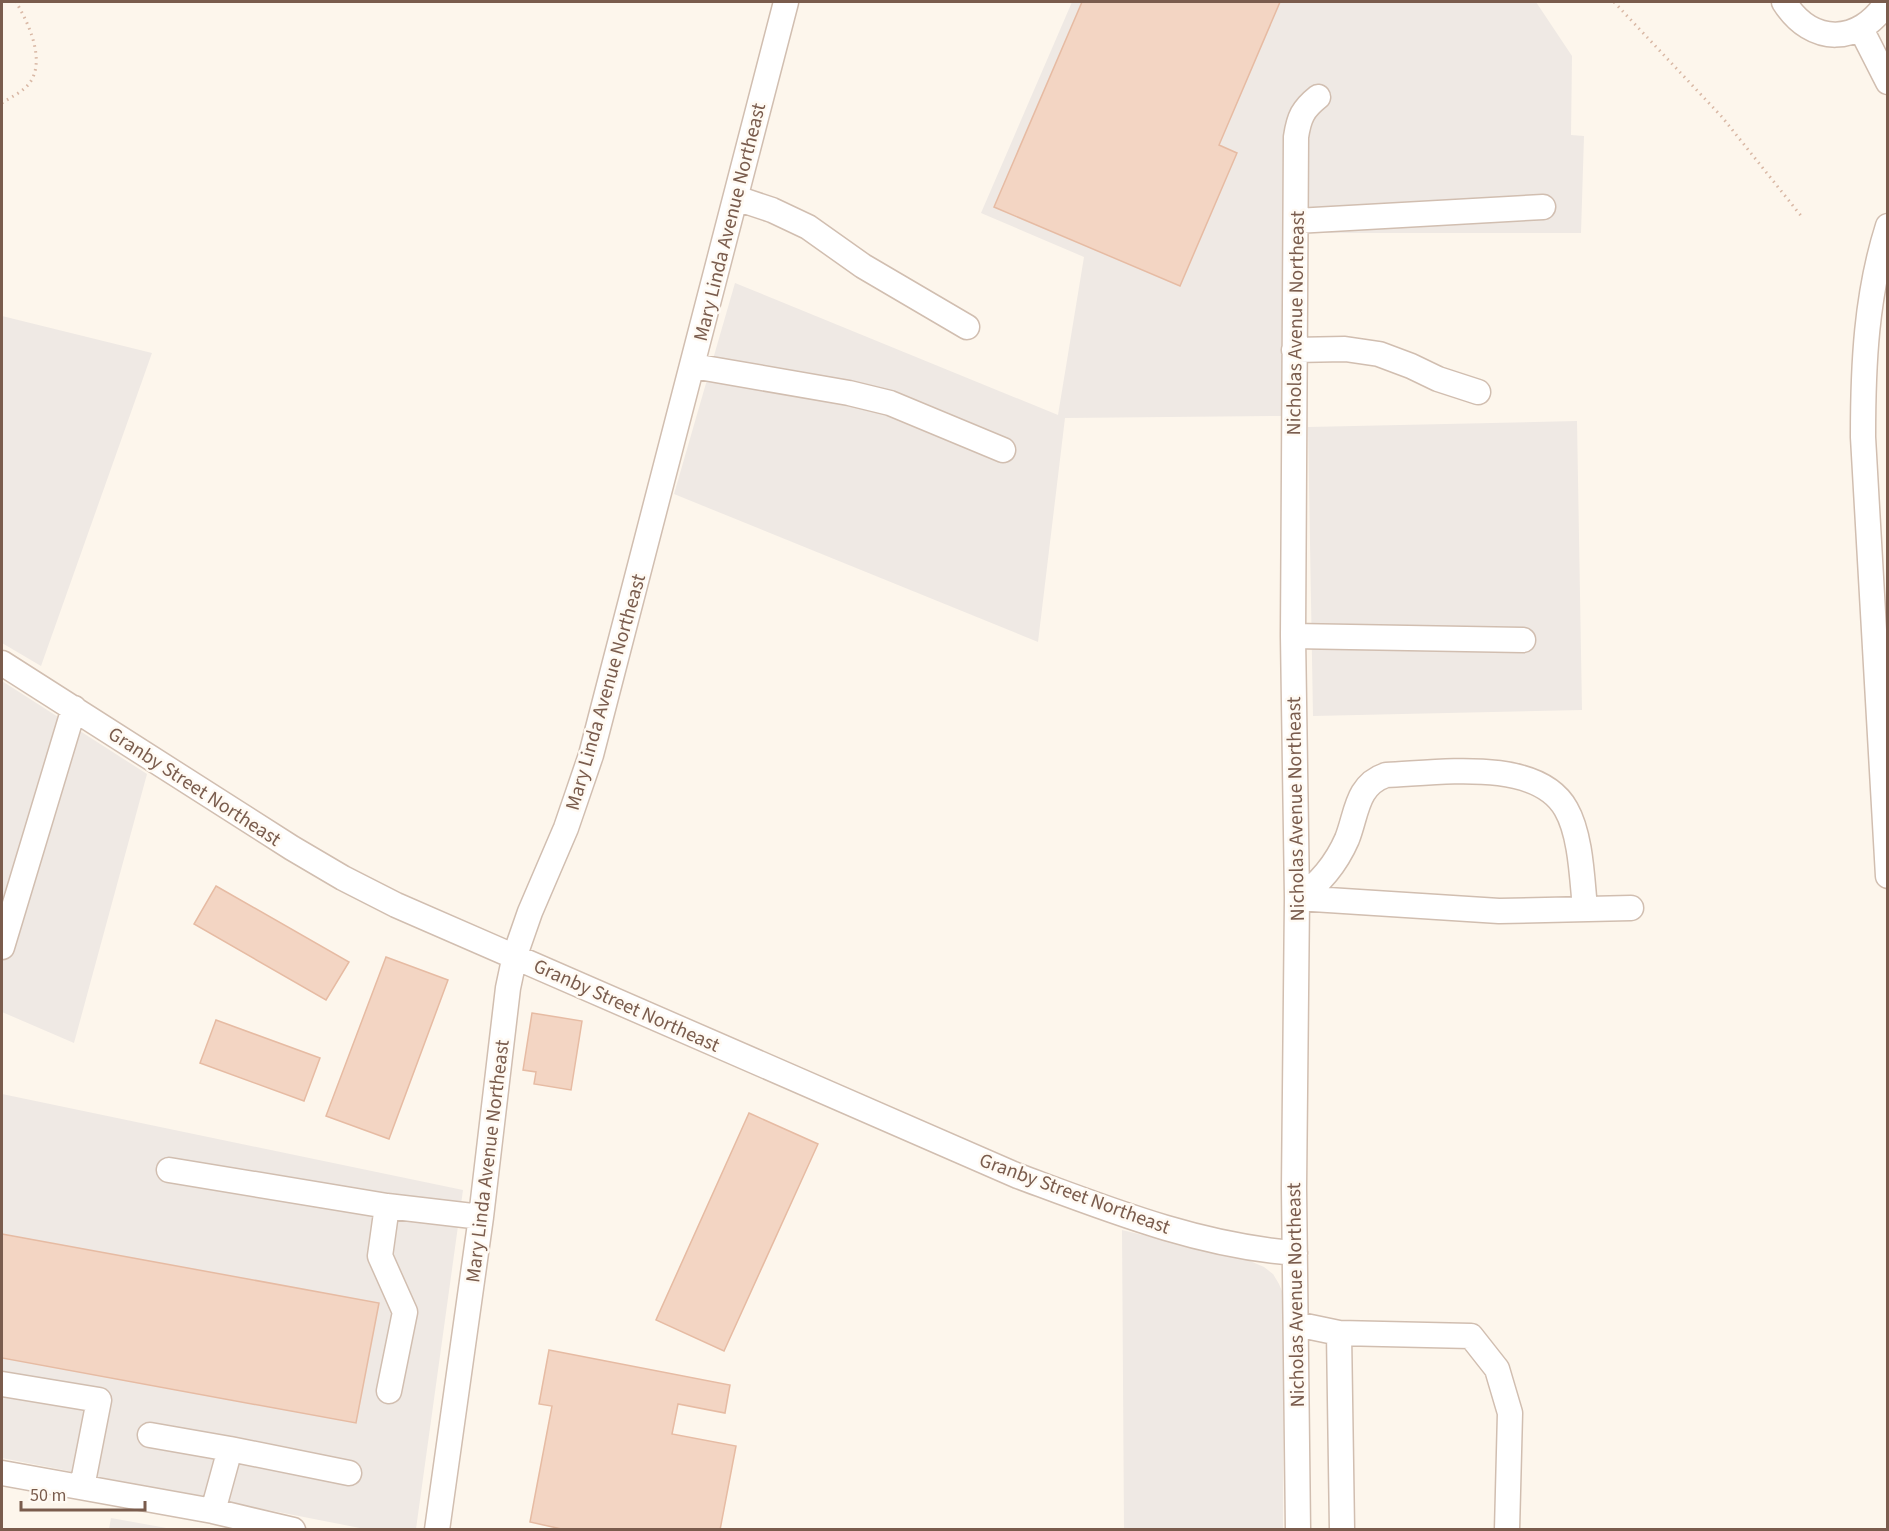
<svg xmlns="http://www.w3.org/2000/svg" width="1889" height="1531" font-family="'Source Sans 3',sans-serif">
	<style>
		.industrial { fill: #efe9e4 }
		.building { fill: #f3d5c3; stroke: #e6bba3; stroke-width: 1.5 }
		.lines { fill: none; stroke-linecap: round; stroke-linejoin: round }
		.minor-casing { stroke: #d1beb0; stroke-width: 27 }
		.path { stroke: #d9b8a5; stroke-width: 3; stroke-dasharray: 1.5 4.5; stroke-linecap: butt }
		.minor { stroke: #fff; stroke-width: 24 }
		.labels { text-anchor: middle; stroke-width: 5; stroke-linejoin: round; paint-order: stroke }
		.street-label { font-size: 20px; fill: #7a5c4d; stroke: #fffaf3 }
	</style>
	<rect width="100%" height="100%" fill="#fdf6ec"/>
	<!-- industrial -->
	<path class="industrial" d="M1072 2H1536L1572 56 1571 135 1584 136 1581 233H1305L1307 136 1284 137 1283 416 1065 418 1038 642 674 494 735 283 1058 415 1084 257 981 213Z
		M2 316 152 353 41 666 2 643Z
		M1577 421 1582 710 1313 716 1308 427Z
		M2 681 147 774 74 1043 2 1012Z
		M2 1094 463 1190 416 1529H365L2 1458Z
		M1122 1230 1250 1261 1264 1267 1273 1274 1279 1284 1284 1296V1313L1283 1529H1124Z
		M111 1518 172 1529H109Z"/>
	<!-- building -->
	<path class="building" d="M1082 2H1280L1219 145 1237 153 1180 286 994 207Z
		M216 886 349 962 326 1000 194 924Z
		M386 957 448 980 389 1139 326 1116Z
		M532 1013 582 1021 571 1090 534 1084 536 1072 523 1070Z
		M216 1020 320 1058 304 1101 200 1063Z
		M749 1113 818 1144 724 1351 656 1320Z
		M2 1234 379 1303 356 1423 2 1358Z
		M549 1350 730 1385 725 1413 678 1404 672 1434 736 1446 720 1530H566L530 1522 552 1406 539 1404Z"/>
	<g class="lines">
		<defs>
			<path id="minor" d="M1784 2C1812 46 1859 45 1887 2
				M1861 29 1888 82
				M736 198 772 210 808 227 863 266 967 327
				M1296 221 1543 207
				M1888 226C1866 295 1863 365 1863 437L1888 876
				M1294 350 1345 349 1379 354 1411 366 1438 379 1478 392
				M693 366 849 393 890 403 1003 450
				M1293 636 1523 640
				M2 663 292 848 343 878 396 905 1018 1176C1107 1209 1199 1246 1295 1253
				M1297 898C1319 886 1337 862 1347 839 1357 814 1356 785 1386 775 1437 773 1537 757 1566 809 1581 835 1582 879 1585 908
				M1297 898 1499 911 1631 908
				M2 947 74 708
				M169 1170 387 1206 481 1217
				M387 1206 380 1256 405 1312 389 1391
				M1296 1324 1339 1333 1342 1530
				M1339 1333 1471 1336 1497 1369 1510 1413 1507 1530
				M2 1384 99 1400 82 1487
				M150 1435 230 1449
				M2 1473 213 1511 293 1530
				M213 1511 230 1449 349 1473
				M437 1530 481 1217 508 988 515 955 530 912 566 828 591 755 786 2
				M1298 1530 1294 1188 1297 898 1293 636 1296 137C1299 117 1303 109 1318 97"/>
		</defs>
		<!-- minor casing -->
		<use href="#minor" class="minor-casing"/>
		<!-- path -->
		<path class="path" d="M1614 2 1722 117 1802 217
			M2 103C11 97 25 91 31 81 45 58 28 22 16 2"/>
		<!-- minor -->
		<use href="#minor" class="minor"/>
	</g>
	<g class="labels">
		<!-- street labels -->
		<g class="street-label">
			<text transform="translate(729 222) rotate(-76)" y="7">Mary Linda Avenue Northeast</text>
			<text transform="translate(1295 323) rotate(-89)" y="7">Nicholas Avenue Northeast</text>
			<text transform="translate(605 692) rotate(-74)" y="7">Mary Linda Avenue Northeast</text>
			<text transform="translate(195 786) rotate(33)" y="7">Granby Street Northeast</text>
			<text transform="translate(1295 809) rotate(-91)" y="7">Nicholas Avenue Northeast</text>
			<text transform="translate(627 1005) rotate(24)" y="7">Granby Street Northeast</text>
			<text transform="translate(487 1161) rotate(-83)" y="7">Mary Linda Avenue Northeast</text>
			<text transform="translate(1075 1193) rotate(20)" y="7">Granby Street Northeast</text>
			<text transform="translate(1295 1295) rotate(-91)" y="7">Nicholas Avenue Northeast</text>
		</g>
	</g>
	<!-- border -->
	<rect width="1889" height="1531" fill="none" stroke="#7a5c4d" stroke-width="6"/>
	<!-- scale -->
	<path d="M21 1501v9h124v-9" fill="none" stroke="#7a5c4d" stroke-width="3"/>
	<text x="30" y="1501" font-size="18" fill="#7a5c4d" stroke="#fffaf3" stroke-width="4.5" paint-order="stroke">50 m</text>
</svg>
